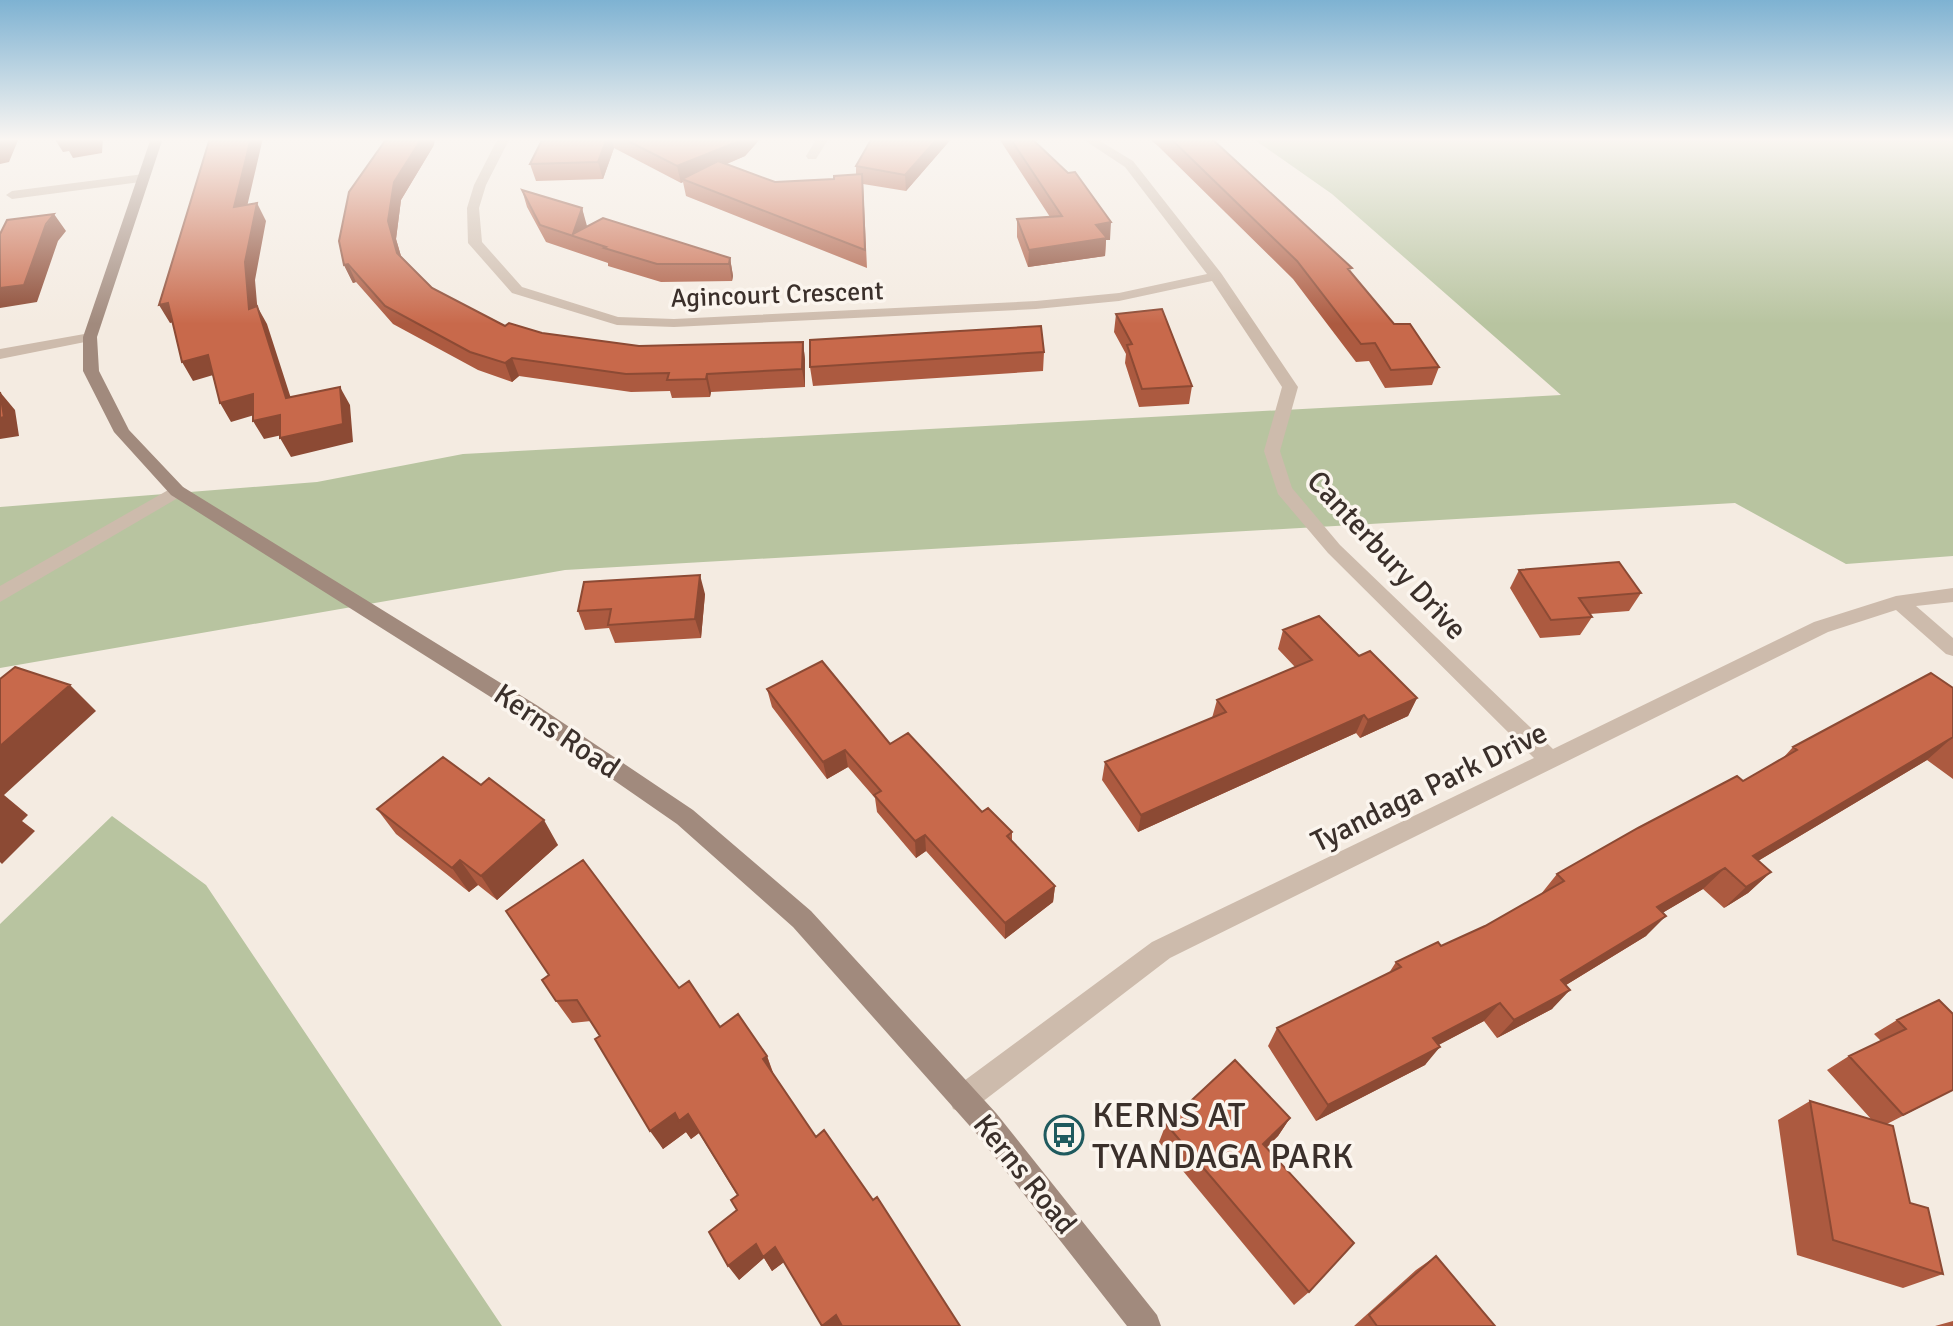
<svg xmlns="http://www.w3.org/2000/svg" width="1953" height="1326" font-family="Signika,sans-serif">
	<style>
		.green { fill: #b8c4a0 }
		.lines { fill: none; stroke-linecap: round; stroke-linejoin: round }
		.street { fill: #cdbbac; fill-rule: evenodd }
		.secondary { fill: #a18a7d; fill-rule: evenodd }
		.wall { fill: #ac5a40 }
		.shaded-wall { fill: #8c4a34 }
		.building { fill: #c8694b; stroke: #8c4a34; stroke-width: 2 }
		.labels { text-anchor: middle; stroke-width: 7; stroke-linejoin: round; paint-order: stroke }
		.far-street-label { font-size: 26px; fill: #3b302b; stroke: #fbf5ee }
		.street-label { font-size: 30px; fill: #3b302b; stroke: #fbf5ee }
		.near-poi-label { font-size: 36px; fill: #3b302b; stroke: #fbf5ee; text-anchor: start }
	</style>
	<rect width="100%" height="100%" fill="#f4ebe1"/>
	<!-- green -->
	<path class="green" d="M1252 138H1953V556L1846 564 1735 503 565 570 0 668V507L317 482 463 454 1561 395 1332 194Z
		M112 816 206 885 502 1326H0V924Z"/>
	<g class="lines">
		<!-- street -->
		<path class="street" d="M498 138H510L486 185 479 208 482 242 522 287 618 317 674 319 1036 301 1119 293 1207 274 1125 167 1081 138H1095L1133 161 1221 273 1298 387 1280 451 1292 488 1340 545 1553 749 1814 622 1896 596 1953 588V602L1916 606 1953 638V656L1946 654 1896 610 1828 632 1170 958 973 1109 963 1113 953 1109 949 1099 953 1089 1152 942 1534 758 1328 553 1278 494 1264 451 1282 387 1212 281 1119 301 1036 309 674 327 617 325 512 293 468 243 467 208 474 185Z
			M817 138H829L816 159H808L806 156Z
			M144 174 148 175V181L12 199 6 195 12 191Z
			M90 333 95 334V340L0 359V349Z
			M177 485 183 487 186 491 183 495 0 602V586Z"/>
		<!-- secondary -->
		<path class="secondary" d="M151 138H163L97 337 99 371 129 430 183 487 538 706 693 810 811 911 996 1113 1157 1315 1161 1326H1127L976 1133 793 927 677 824 524 718 171 495 114 432 83 371V337Z"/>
	</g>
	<!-- wall -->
	<path class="wall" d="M543 138H761L745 156 727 164 775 182 834 179 856 175V166L952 138 906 191 863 184 867 268 686 196 683 182 681 183 614 148 603 179 536 181 530 164Z
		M1000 138H1031L1110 240H1106L1105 256 1028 267 1017 237V219L1050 217 1000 140Z
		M1148 138H1211L1351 273 1394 324 1439 367 1432 385 1385 388 1369 361 1356 362 1293 279 1158 146Z
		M434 145 401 200 396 239 401 256 432 288 505 326 542 333 639 346 803 342 805 360V387L711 392 710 397 672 398 670 391 631 392 519 376 512 382 478 370 393 324 356 282 353 283 344 265Z
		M522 190 582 208 586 227 730 258 733 276 732 281 661 282 608 266V263L546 242 527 207Z
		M1116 314 1192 386 1189 404 1139 407 1125 363 1126 354 1114 332Z
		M1044 352 1043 371 813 386 810 367Z
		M1519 570 1641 593 1629 611 1590 614 1592 617 1580 635 1540 638 1510 588Z
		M705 594 701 638 615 643 609 628 585 630 578 611Z
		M1283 630 1359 656 1417 698 1408 716 1360 738 1356 733 1138 832 1102 780 1105 762 1212 718 1217 700 1295 667 1278 649Z
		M1953 688V779L1927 760 1758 861 1771 872 1748 893 1724 908 1703 889 1662 913 1646 936 1566 985 1552 1009 1497 1038 1484 1021 1438 1045 1425 1065 1316 1121 1268 1046 1277 1028 1389 973 1396 962 1441 946 1485 926 1541 894 1557 874 1743 781 1783 758 1793 747Z
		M767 689 890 744 982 812 1012 832V841L1055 886 1053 902 1005 939 926 851 916 858 877 812 875 798 848 767 827 779 772 707Z
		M481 785 558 845 497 900 478 885 469 892 396 834 377 809Z
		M679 988 720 1027 767 1056 774 1075 816 1137 960 1326H822L784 1262 772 1271 764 1258 739 1280 737 1195 699 1133 691 1139 686 1132 663 1149 600 1036 591 1021 572 1023 556 1001Z
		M1953 1014V1090L1887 1124 1910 1203 1943 1274 1903 1288 1797 1255 1778 1120 1810 1101 1871 1119 1827 1070 1849 1056 1881 1041 1874 1034 1897 1020Z
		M1290 1118 1278 1136 1266 1148 1309 1292 1294 1305 1159 1142 1166 1124Z
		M1436 1256 1495 1326H1354L1416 1270Z
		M1953 1321V1326H1935Z"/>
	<!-- shaded-wall -->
	<path class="shaded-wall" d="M1 138H19L9 162 0 164V141Z
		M54 138H103L102 153 73 158 69 151 63 152Z
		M251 138H263L243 224 234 207Z
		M422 138H435L434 145 401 200 396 239 405 270 397 253 388 221 394 182Z
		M607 138H611L614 148 603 179 598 162Z
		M744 138H761L745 156 687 180 682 179 683 182 681 183 677 166Z
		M938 138H952L906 191 905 175Z
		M257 203 266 221 255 280 259 327 249 309 245 262Z
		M582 208 587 226 582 239 573 234Z
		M54 214 66 231 58 241 37 302 0 308V288Z
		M1111 222 1110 240H1106L1105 256 1028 267 1029 250 1096 225Z
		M730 258 733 276 732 281 729 264Z
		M348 264 356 282 353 283 344 265Z
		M168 303 179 321 170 323 159 305Z
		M257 306 267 324 297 417 286 398Z
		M803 342 805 360V387L802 369Z
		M208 355 220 373 193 381 182 362Z
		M512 358 519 376 512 382 505 363Z
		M707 374 711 392 710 397 706 379Z
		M340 387 350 405 353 442 291 457 280 438Z
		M0 392 15 410 19 436 0 439Z
		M253 394 264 412 231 422 220 403Z
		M280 415 291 433 264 439 253 421Z
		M700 575 705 594 701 638 695 619Z
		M70 685 96 711 4 795 28 815 22 821 35 831 2 864 0 862V746Z
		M1417 698 1408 716 1360 738 1368 720Z
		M1364 715 1356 733 1138 832 1141 815Z
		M1953 737 1927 760 1731 877 1753 856Z
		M845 750 848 767 827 779 823 762Z
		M544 820 558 845 497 900 481 876Z
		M925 835 926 851 916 858 915 841Z
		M460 860 478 885 469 892 452 868Z
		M1725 868 1703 889 1637 928 1657 907Z
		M1771 872 1748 893 1724 908 1746 887Z
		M1055 886 1053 902 1005 939V923Z
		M1666 916 1646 936 1543 999 1561 980Z
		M1570 990 1552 1009 1497 1038 1514 1020Z
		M1500 1003 1484 1021 1418 1056 1433 1038Z
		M1440 1047 1425 1065 1316 1121 1328 1105Z
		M767 1056 774 1077 763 1059Z
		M675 1113 688 1114 699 1133 691 1139 686 1132 663 1149 650 1131Z
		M1290 1118 1278 1136 1252 1162 1263 1144Z
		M756 1244 775 1247 784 1262 772 1271 764 1258 739 1280 728 1266Z
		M836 1315 841 1326H822Z"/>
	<!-- building -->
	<path class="building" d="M63 138H82L62 141Z
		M210 138H251L234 207 257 203 245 262 249 309 257 306 286 398 340 387 343 424 280 438V415L253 421V394L220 403 208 355 182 362 168 303 159 305Z
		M387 138H422L394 182 388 221 397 253 432 288 505 326 509 323 542 333 639 346 803 342 802 369 707 374 706 379 667 380 669 373 626 374 512 358 505 363 470 352 385 306 348 264 344 265 339 241 349 192Z
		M543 138H607L598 162 530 164Z
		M622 138H744L742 140 677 166Z
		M872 138H938L905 175 856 166Z
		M1010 138H1031L1068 173 1075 172 1111 222 1096 225 1107 238 1029 250 1017 219 1062 216Z
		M1170 138H1211L1352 268 1348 269 1394 324H1410L1439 367 1391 370 1375 343 1361 344 1297 261Z
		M718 161 775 182 834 179V176L862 174 865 250 682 179Z
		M522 190 582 208 573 234 603 218 730 258 729 264H657L604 248 606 247 540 225Z
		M54 214 46 224 24 285 0 288V234L7 220Z
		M1162 309 1192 386 1142 389 1127 345 1132 344 1116 314Z
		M1041 326 1044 352 810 367V340Z
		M0 392 4 417 0 418Z
		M1619 562 1641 593 1579 598 1592 617 1551 620 1519 570Z
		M700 575 695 619 608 625 611 609 578 611 584 582Z
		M1319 616 1359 656 1370 651 1417 698 1368 720 1364 715 1141 815 1105 762 1226 712 1217 700 1312 660 1283 630Z
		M822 661 890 744 908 733 982 812 988 808 1012 832 1007 836 1055 886 1005 923 925 835 915 841 874 795 881 791 845 750 823 762 767 689Z
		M15 667 70 685 0 746V679Z
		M1931 673 1953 688V737L1753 856 1771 872 1746 887 1725 868 1657 907 1666 916 1561 980 1570 990 1514 1020 1500 1003 1433 1038 1440 1047 1328 1105 1277 1028 1401 967 1396 962 1438 942 1441 946 1485 926 1564 881 1557 874 1638 828 1737 776 1743 781 1797 750 1793 747Z
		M443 757 481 785 489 778 544 820 481 876 460 860 452 868 377 809Z
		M583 860 679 988 689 981 720 1027 738 1014 767 1056 763 1059 816 1137 824 1130 873 1200 877 1197 960 1326H842L836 1315 822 1326 775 1247 763 1257 756 1244 728 1266 709 1232 737 1210 731 1200 738 1195 688 1114 679 1121 675 1113 650 1131 595 1039 600 1036 577 1000 556 1001 542 980 549 975 506 911Z
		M1939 1000 1953 1014V1090L1903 1115 1849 1056 1906 1029 1897 1020Z
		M1235 1060 1290 1118 1263 1144 1354 1243 1309 1292 1166 1124Z
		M1810 1101 1893 1126 1910 1203 1928 1208 1943 1274 1833 1240Z
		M1436 1256 1495 1326H1377L1369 1315Z"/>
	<!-- sky -->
	<linearGradient id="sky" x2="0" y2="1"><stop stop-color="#7eb2d2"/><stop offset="0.43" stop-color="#faf6f2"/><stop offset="1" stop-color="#faf6f2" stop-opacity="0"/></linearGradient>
	<rect width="1953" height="324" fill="url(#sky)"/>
	<!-- icons -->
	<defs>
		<symbol id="bus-ring" viewBox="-11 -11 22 22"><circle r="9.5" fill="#fbf5ee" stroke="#1f5a5e" stroke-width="1.5"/><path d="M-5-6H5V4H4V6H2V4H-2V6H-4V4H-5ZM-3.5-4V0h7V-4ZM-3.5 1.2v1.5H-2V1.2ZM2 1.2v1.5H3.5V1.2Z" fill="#1f5a5e"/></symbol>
	</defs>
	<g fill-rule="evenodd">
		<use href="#bus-ring" x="1042" y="1113" width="44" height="44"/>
	</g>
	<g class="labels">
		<!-- far-street labels -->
		<g class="far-street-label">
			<text transform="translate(777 294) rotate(-2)" y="9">Agincourt Crescent</text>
		</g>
		<!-- street labels -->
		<g class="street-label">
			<text transform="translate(1387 555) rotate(47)" y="10">Canterbury Drive</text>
			<text transform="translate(557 731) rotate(34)" y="10">Kerns Road</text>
			<text transform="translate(1429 787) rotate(-26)" y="10">Tyandaga Park Drive</text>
			<text transform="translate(1025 1174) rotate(51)" y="10">Kerns Road</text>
		</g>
		<!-- near-poi labels -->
		<g class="near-poi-label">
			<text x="1092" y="1127">KERNS AT<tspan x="1092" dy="41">TYANDAGA PARK</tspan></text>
		</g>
	</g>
</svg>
